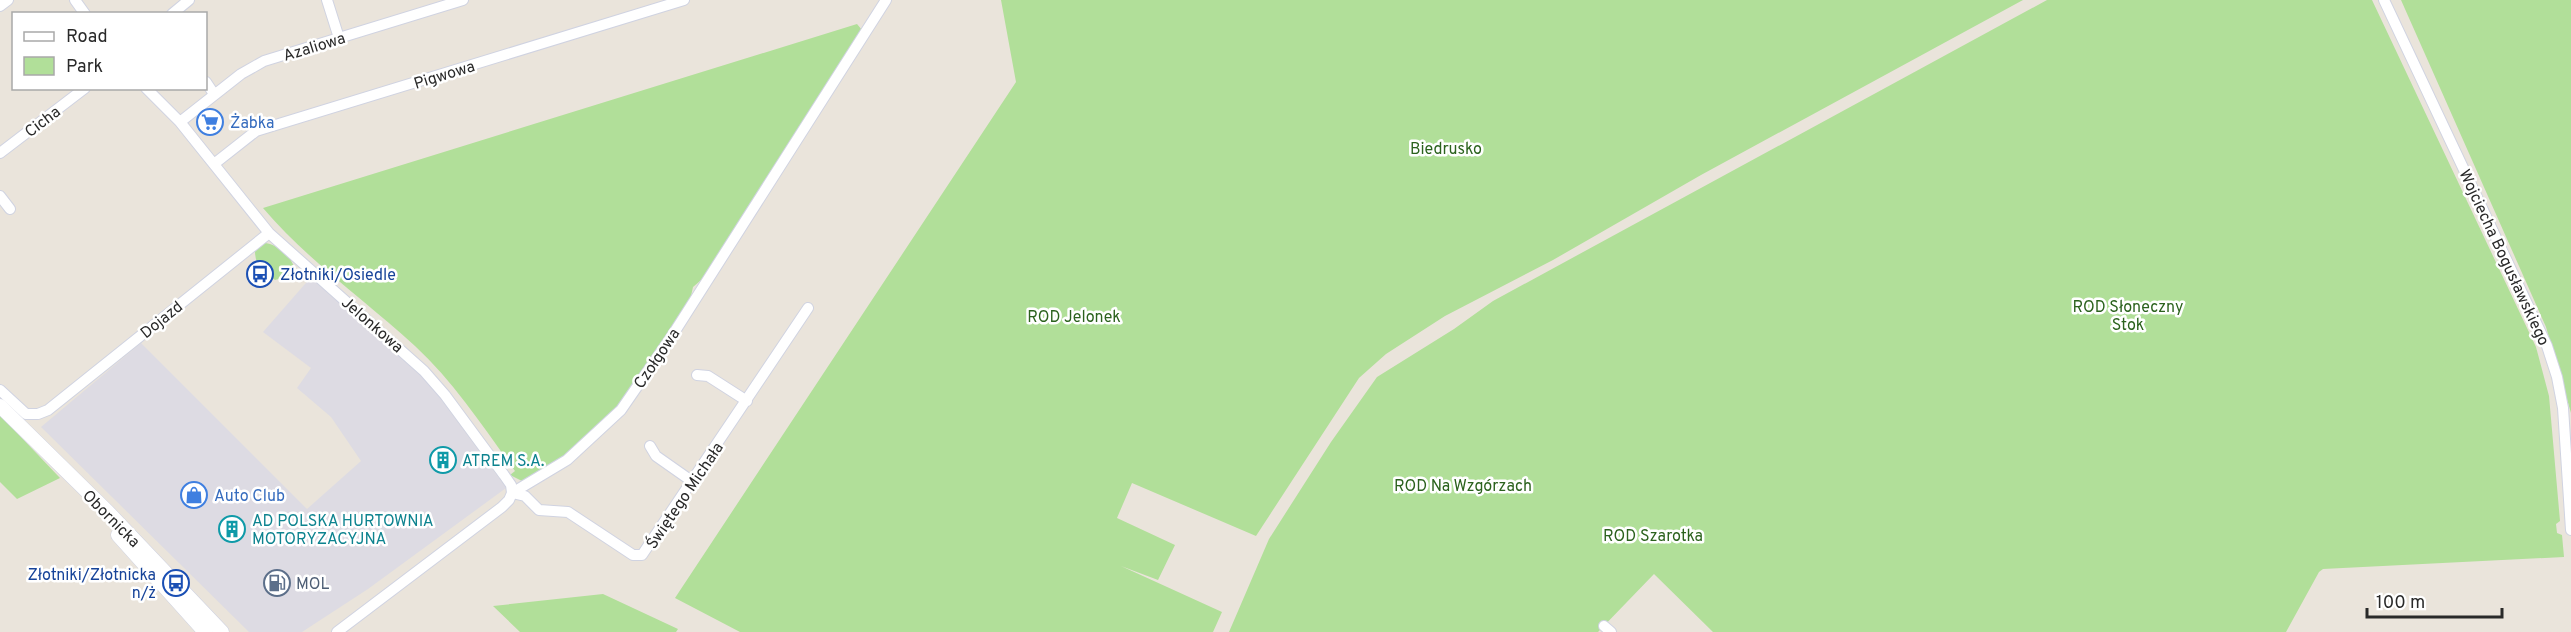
<svg xmlns="http://www.w3.org/2000/svg" width="2571" height="632" font-family="Overpass,sans-serif">
	<style>
		.industrial { fill: #dddbe3 }
		.green { fill: #b1df99 }
		.lines { fill: none; stroke-linecap: round; stroke-linejoin: round }
		.street-casing { stroke: #d0d3e1; stroke-width: 12 }
		.secondary-casing { stroke: #d0d3e1; stroke-width: 15 }
		.street { stroke: #fff; stroke-width: 10 }
		.secondary { stroke: #fff; stroke-width: 14 }
		.labels { text-anchor: middle; stroke-width: 5; stroke-linejoin: round; paint-order: stroke }
		.street-label { font-size: 16px; fill: #292929; stroke: #fff }
		.shop-label { font-size: 16px; fill: #366cbe; stroke: #fff; text-anchor: start }
		.park-label { font-size: 16px; fill: #2b621d; stroke: #fff }
		.transit-label { font-size: 16px; fill: #164399; stroke: #fff; text-anchor: start }
		.culture-label { font-size: 16px; fill: #0d838f; stroke: #fff; text-anchor: start }
		.service-label { font-size: 16px; fill: #4e5e75; stroke: #fff; text-anchor: start }
	</style>
	<rect width="100%" height="100%" fill="#eae4db"/>
	<!-- industrial -->
	<path class="industrial" d="M312 276 422 373 506 488 368 589 302 632H249L41 427 141 343 307 509 361 461 331 417 297 388 311 368 263 332Z"/>
	<!-- green -->
	<path class="green" d="M1001 0H2023L1701 175 1553 260 1445 316 1386 354 1359 378 1256 536 1132 483 1117 518 1175 545 1158 580 1121 566 1222 612 1213 632H740L675 598 1016 82Z
		M2047 0H2372L2536 347 2549 396 2560 521 2556 524 2557 533 2562 535 2564 557 2323 569 2319 572 2286 632H1713L1654 574 1598 632H1229L1269 539 1331 442 1377 377 1454 329 1493 301Z
		M2401 0H2571V413L2546 327Z
		M857 24 862 30 707 275 693 287 691 296 668 337 618 407 585 441 536 477 522 481 510 475 515 471C484 428 454 382 415 346 365 300 307 260 263 208Z
		M265 243C276 244 291 256 294 267L290 276 275 280C263 271 255 266 255 251Z
		M0 415 60 478 17 499 0 482Z
		M603 594 678 629 676 632H520L493 606Z"/>
	<g class="lines">
		<defs>
			<path id="street" d="M75 0 85 14
				M327 0 339 38
				M2384 0 2547 346 2557 377 2563 408 2571 530
				M0 6 8 0
				M172 14 189 0
				M206 82 214 94
				M146 88 180 122 269 233 424 371 445 395 504 475 511 485 512 493
				M180 122 241 74 264 61 463 0
				M0 153 85 88
				M214 164 256 131 684 0
				M0 196 10 209
				M697 375 708 376 747 401
				M0 390 26 414H38L48 410 269 233
				M650 446 656 456 693 482
				M512 493 525 496 539 510 568 512 633 555H642L808 308
				M1604 626 1611 632
				M337 632 502 507 509 500 512 493 567 460 621 410 670 339 886 0"/>
			<path id="secondary" d="M0 406 108 512 222 632
				M118 535 205 632"/>
		</defs>
		<!-- street casing -->
		<use href="#street" class="street-casing"/>
		<!-- secondary casing -->
		<use href="#secondary" class="secondary-casing"/>
		<!-- street -->
		<use href="#street" class="street"/>
		<!-- secondary -->
		<use href="#secondary" class="secondary"/>
	</g>
	<!-- icons -->
	<defs>
		<symbol id="supermarket-ring" viewBox="-11 -11 22 22"><circle r="9.5" fill="#fff" stroke="#3f7fe0" stroke-width="1.5"/><path d="M-6-5.5h2.5l.6 2H6L4.5 2H-2.5L-4.4-4H-6ZM-1.5 3.2a1.3 1.3 0 1 0 .1 0ZM3 3.2a1.3 1.3 0 1 0 .1 0Z" fill="#3f7fe0"/></symbol>
		<symbol id="bus-ring" viewBox="-11 -11 22 22"><circle r="9.5" fill="#fff" stroke="#1a4fb4" stroke-width="1.5"/><path d="M-5-6H5V4H4V6H2V4H-2V6H-4V4H-5ZM-3.5-4V0h7V-4ZM-3.5 1.2v1.5H-2V1.2ZM2 1.2v1.5H3.5V1.2Z" fill="#1a4fb4"/></symbol>
		<symbol id="building-ring" viewBox="-11 -11 22 22"><circle r="9.5" fill="#fff" stroke="#0f9aa8" stroke-width="1.5"/><path d="M-4-6H4V6H1V3H-1V6H-4ZM-2.5-4.3h1.7v1.8h-1.7ZM.8-4.3h1.7v1.8H.8ZM-2.5-1h1.7V.8h-1.7ZM.8-1h1.7V.8H.8Z" fill="#0f9aa8"/></symbol>
		<symbol id="shop-ring" viewBox="-11 -11 22 22"><circle r="9.5" fill="#fff" stroke="#3f7fe0" stroke-width="1.5"/><path d="M-5-2.5h2.3a2.7 3.5 0 0 1 5.4 0H5L5.5 6h-11ZM-1.5-2.5h3a1.5 2.3 0 0 0-3 0Z" fill="#3f7fe0"/></symbol>
		<symbol id="fuel-ring" viewBox="-11 -11 22 22"><circle r="9.5" fill="#fff" stroke="#5c6f8a" stroke-width="1.5"/><path d="M-5.5-6h7V0h2V4h1.3V-2.5L3-4.5l.8-.8L6-3V5H2.5V1h-1V6h-7ZM-4.2-4.7v3.2H.2V-4.7Z" fill="#5c6f8a"/></symbol>
	</defs>
	<g fill-rule="evenodd">
		<use href="#supermarket-ring" x="195" y="107" width="30" height="30"/>
		<use href="#bus-ring" x="245" y="259" width="30" height="30"/>
		<use href="#building-ring" x="428" y="445" width="30" height="30"/>
		<use href="#shop-ring" x="179" y="480" width="30" height="30"/>
		<use href="#building-ring" x="217" y="514" width="30" height="30"/>
		<use href="#bus-ring" x="161" y="568" width="30" height="30"/>
		<use href="#fuel-ring" x="262" y="568" width="30" height="30"/>
	</g>
	<g class="labels">
		<!-- street labels -->
		<g class="street-label">
			<text transform="translate(314 46) rotate(-17)" y="6">Azaliowa</text>
			<text transform="translate(444 74) rotate(-17)" y="6">Pigwowa</text>
			<text transform="translate(42 121) rotate(-37)" y="6">Cicha</text>
			<text transform="translate(2505 257) rotate(65)" y="6">Wojciecha Bogusławskiego</text>
			<text transform="translate(161 319) rotate(-39)" y="6">Dojazd</text>
			<text transform="translate(373 324) rotate(41)" y="6">Jelonkowa</text>
			<text transform="translate(656 358) rotate(-56)" y="6">Czołgowa</text>
			<text transform="translate(684 495) rotate(-56)" y="6">Świętego Michała</text>
			<text transform="translate(112 518) rotate(45)" y="6">Obornicka</text>
		</g>
		<!-- shop labels -->
		<g class="shop-label">
			<text x="230" y="128">Żabka</text>
			<text x="214" y="501">Auto Club</text>
		</g>
		<!-- park labels -->
		<g class="park-label">
			<text x="1446" y="154">Biedrusko</text>
			<text x="2128" y="312">ROD Słoneczny<tspan x="2128" dy="18">Stok</tspan></text>
			<text x="1074" y="322">ROD Jelonek</text>
			<text x="1463" y="491">ROD Na Wzgórzach</text>
			<text x="1653" y="541">ROD Szarotka</text>
		</g>
		<!-- transit labels -->
		<g class="transit-label">
			<text x="280" y="280">Złotniki/Osiedle</text>
			<text x="156" y="580" text-anchor="end">Złotniki/Złotnicka<tspan x="156" dy="18">n/ż</tspan></text>
		</g>
		<!-- culture labels -->
		<g class="culture-label">
			<text x="462" y="466">ATREM S.A.</text>
			<text x="252" y="526">AD POLSKA HURTOWNIA<tspan x="252" dy="18">MOTORYZACYJNA</tspan></text>
		</g>
		<!-- service labels -->
		<g class="service-label">
			<text x="296" y="589">MOL</text>
		</g>
	</g>
	<!-- legend -->
	<rect x="12" y="12" width="195" height="78" fill="#ffffff" stroke="#a9a9a9" stroke-width="1.5"/>
	<rect x="24" y="32" width="30" height="9" fill="#ffffff" stroke="#a9a9a9" stroke-width="1.5"/>
	<text x="66" y="42" font-size="18" fill="#292929">Road</text>
	<rect x="24" y="57" width="30" height="18" fill="#b1df99" stroke="#a9a9a9" stroke-width="1.5"/>
	<text x="66" y="72" font-size="18" fill="#292929">Park</text>
	<!-- scale -->
	<path d="M2367 608v9h135v-9" fill="none" stroke="#292929" stroke-width="3"/>
	<text x="2376" y="608" font-size="18" fill="#292929" stroke="#ffffff" stroke-width="4.5" paint-order="stroke">100 m</text>
</svg>
